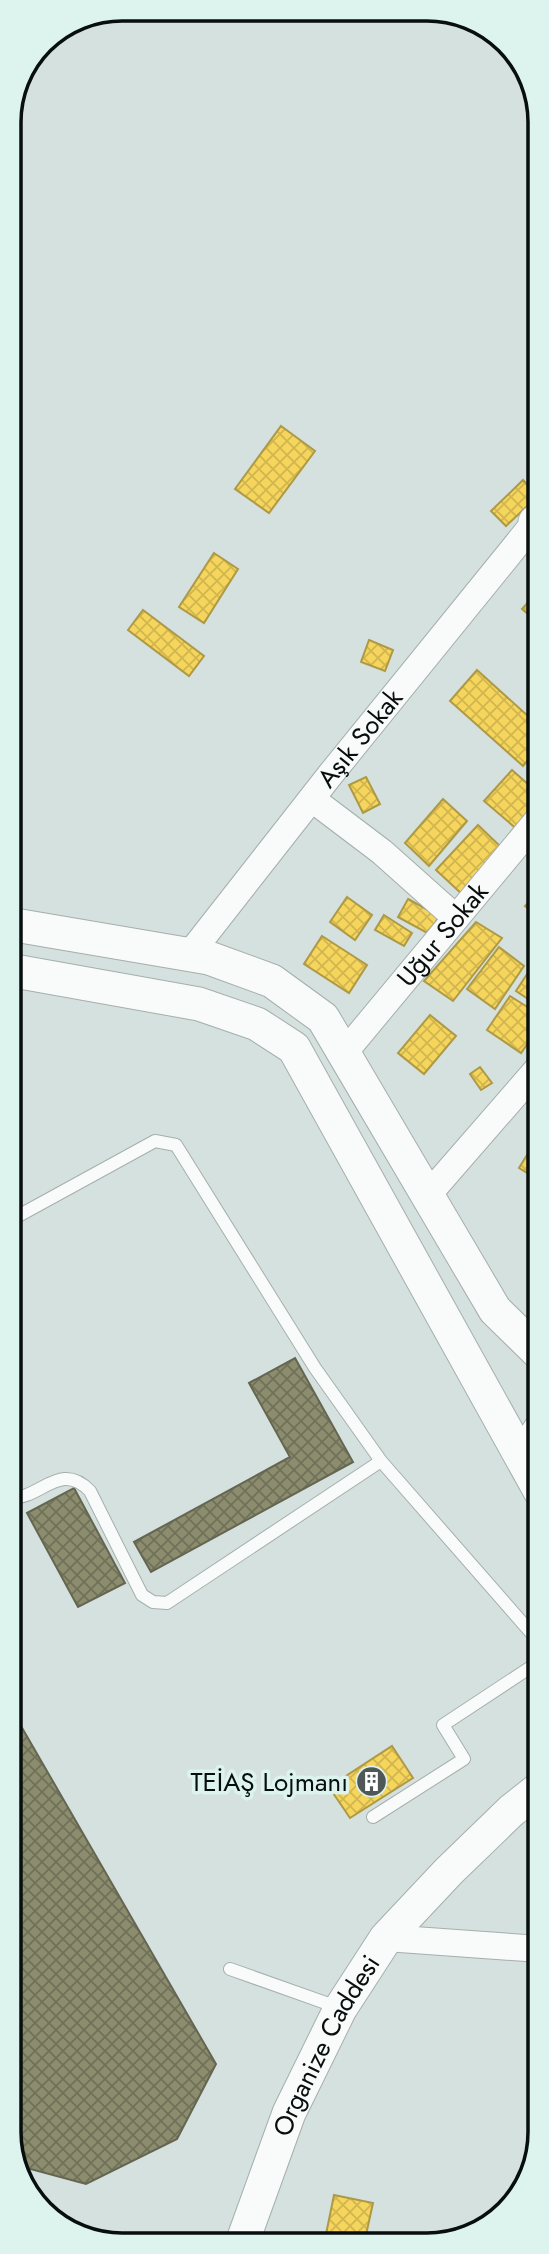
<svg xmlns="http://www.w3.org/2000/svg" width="549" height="2254" font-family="Jost,sans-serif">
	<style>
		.homes { fill: url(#homes-cross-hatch); stroke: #ae9944; stroke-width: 2 }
		.industry { fill: url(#industry-cross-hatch); stroke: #646651; stroke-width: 2 }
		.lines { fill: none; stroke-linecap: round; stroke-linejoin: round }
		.service-casing { stroke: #a5afac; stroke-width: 14 }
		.minor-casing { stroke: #a5afac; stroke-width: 28 }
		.tertiary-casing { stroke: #a5afac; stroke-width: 35 }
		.service { stroke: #f9fafa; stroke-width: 12 }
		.minor { stroke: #f9fafa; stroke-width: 26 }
		.tertiary { stroke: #f9fafa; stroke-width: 33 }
		.labels { text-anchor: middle; stroke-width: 7; stroke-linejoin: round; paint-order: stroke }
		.street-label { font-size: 26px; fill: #070e0d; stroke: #ddf3ee }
		.poi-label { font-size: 26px; fill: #070e0d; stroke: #ddf3ee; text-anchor: end }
		.rim { fill: none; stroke: #070e0d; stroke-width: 3.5 }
	</style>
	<defs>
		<pattern id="homes-cross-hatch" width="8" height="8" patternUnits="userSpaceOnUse" patternTransform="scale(1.75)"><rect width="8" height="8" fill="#f6d55c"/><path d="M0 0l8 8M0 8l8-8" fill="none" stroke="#d1b64f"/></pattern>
		<pattern id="industry-cross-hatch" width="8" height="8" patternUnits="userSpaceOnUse" patternTransform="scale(1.75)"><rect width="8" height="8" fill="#8c8c6e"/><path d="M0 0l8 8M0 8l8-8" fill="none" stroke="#707159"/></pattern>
	</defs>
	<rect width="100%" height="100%" fill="#d5e1de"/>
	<!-- homes -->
	<path class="homes" d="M281 426 315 451 269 513 235 489Z
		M523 480 538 496 506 526 491 511Z
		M214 553 238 569 204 623 179 607Z
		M539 590V624L522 609Z
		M143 610 204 656 189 676 128 630Z
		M369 640 393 650 385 671 361 662Z
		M477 670 539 726V747L523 766 450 701Z
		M512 770 539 794V806L519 831 484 801Z
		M366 777 380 804 363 813 349 785Z
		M443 799 467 821 429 866 405 843Z
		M478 825 504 850 464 896 436 870Z
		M540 889V918L525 906Z
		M347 897 372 915 355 940 330 922Z
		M408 899 439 916 429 934 398 917Z
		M384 915 412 933 404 946 375 930Z
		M476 922 502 938 453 1001 424 981Z
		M322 936 367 965 349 993 304 964Z
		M499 947 524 966 495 1009 467 989Z
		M535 962 540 965V1007L516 991Z
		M510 996 540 1015V1026L521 1053 487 1030Z
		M430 1015 456 1036 424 1074 398 1053Z
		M480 1067 492 1083 481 1090 470 1074Z
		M540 1134V1181L519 1168Z
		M540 1689V1715L528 1697Z
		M392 1746 413 1778 350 1818 329 1787Z
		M334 2195 373 2203 364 2244H324Z"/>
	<!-- industry -->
	<path class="industry" d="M295 1358 353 1462 151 1572 134 1542 290 1457 249 1383Z
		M74 1488 125 1583 78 1607 27 1513Z
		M10 1707 216 2064 177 2139 86 2184 19 2166 10 2147Z"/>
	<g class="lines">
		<defs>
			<path id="service" d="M9 1221 155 1141 176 1145 315 1368 381 1461 540 1643
				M10 1498C41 1499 60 1460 90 1491L142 1595 153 1602 167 1603 381 1461
				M373 1817 464 1759 443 1725 540 1661
				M230 1969 340 2008"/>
			<g id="minor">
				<path d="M312 799 382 852 456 918"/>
				<path id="s1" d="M189 955 330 775 539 517"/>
				<path id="s2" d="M344 1053 540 817"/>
				<path d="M427 1196 540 1066"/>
				<path d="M519 1455 540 1423"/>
				<path d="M386 1938 540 1949"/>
			</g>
			<g id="tertiary">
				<path d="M535 522 539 524"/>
				<path d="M9 924 209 958 272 981 323 1018 495 1310 540 1354"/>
				<path d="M9 970 199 1004 257 1024 294 1048 540 1491"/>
				<path id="s3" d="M242 2243 289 2113 340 2009 386 1938 449 1871 511 1811 540 1788"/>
			</g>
		</defs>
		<!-- service casing -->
		<use href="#service" class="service-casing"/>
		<!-- minor casing -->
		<use href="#minor" class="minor-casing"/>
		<!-- tertiary casing -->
		<use href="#tertiary" class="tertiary-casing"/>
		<!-- service -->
		<use href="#service" class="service"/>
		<!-- minor -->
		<use href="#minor" class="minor"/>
		<!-- tertiary -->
		<use href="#tertiary" class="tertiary"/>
	</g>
	<!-- icons -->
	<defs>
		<symbol id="building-disc" viewBox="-11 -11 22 22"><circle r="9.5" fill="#4f5856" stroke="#ddf3ee"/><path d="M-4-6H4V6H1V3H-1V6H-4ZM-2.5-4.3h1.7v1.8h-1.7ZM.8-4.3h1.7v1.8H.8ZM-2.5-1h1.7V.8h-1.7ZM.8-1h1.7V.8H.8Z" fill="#fff"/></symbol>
	</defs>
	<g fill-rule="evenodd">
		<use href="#building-disc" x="354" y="1764" width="35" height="35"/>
	</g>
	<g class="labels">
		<!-- street labels -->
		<g class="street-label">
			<text dy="9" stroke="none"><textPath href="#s1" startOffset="276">Aşık Sokak</textPath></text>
			<text dy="9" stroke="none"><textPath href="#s2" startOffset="154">Uğur Sokak</textPath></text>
			<text dy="9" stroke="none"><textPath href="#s3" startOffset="215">Organize Caddesi</textPath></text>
		</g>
		<!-- poi labels -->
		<g class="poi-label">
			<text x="348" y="1791">TEİAŞ Lojmanı</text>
		</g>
	</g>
	<!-- crop -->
	<path d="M0 0H549V2254H0ZM122 21H427A101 101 0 0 1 528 122V2132A101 101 0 0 1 427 2233H122A101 101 0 0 1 21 2132V122A101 101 0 0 1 122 21Z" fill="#ddf3ee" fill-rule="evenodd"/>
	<path class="rim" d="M122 21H427A101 101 0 0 1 528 122V2132A101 101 0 0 1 427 2233H122A101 101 0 0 1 21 2132V122A101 101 0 0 1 122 21Z"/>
</svg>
